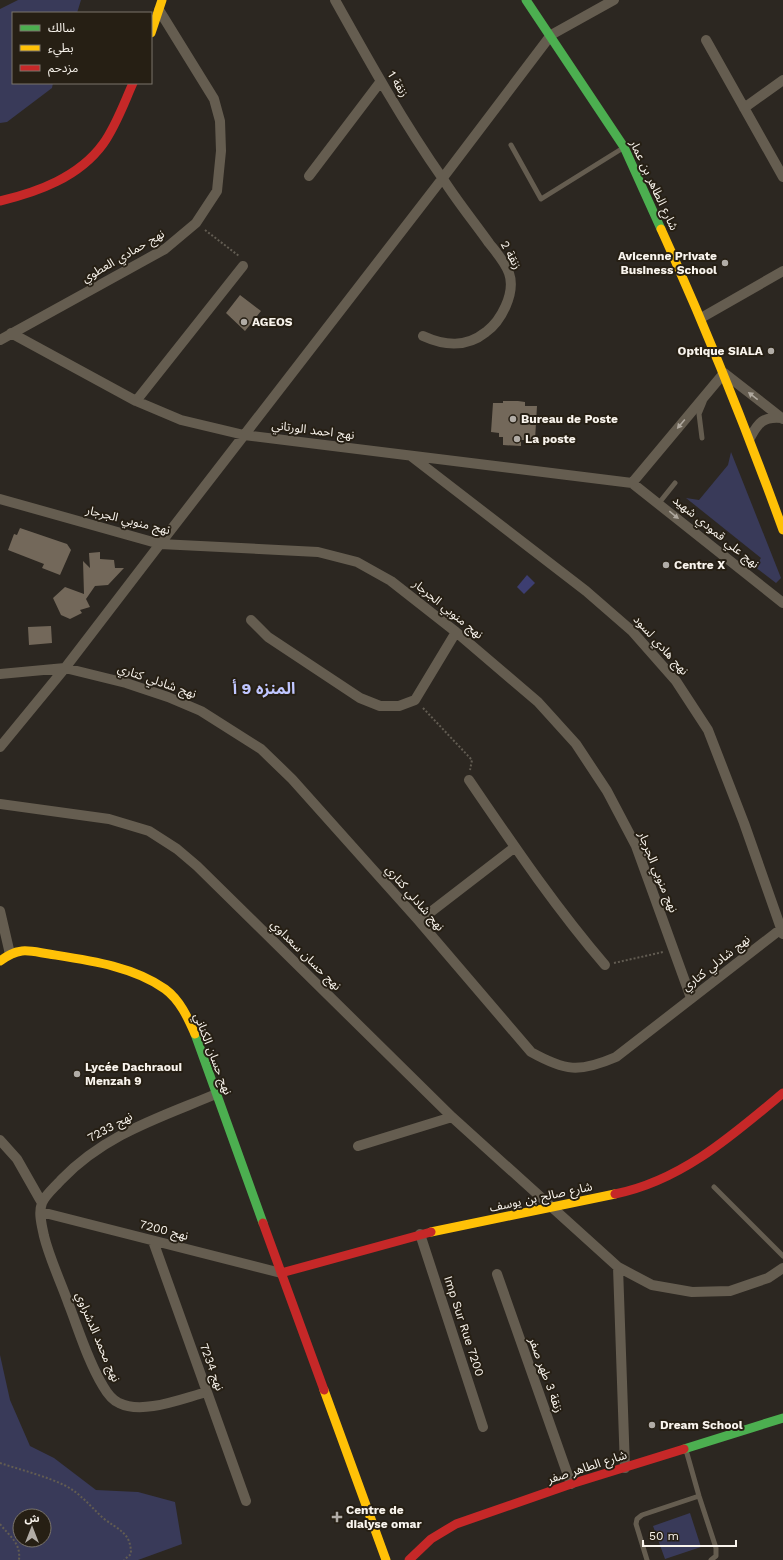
<svg xmlns="http://www.w3.org/2000/svg" width="783" height="1560" font-family="'Work Sans','Noto Sans Arabic',sans-serif">
	<style>
		.green { fill: #393a59; fill-rule: evenodd }
		.water { fill: #3d3e71 }
		.building { fill: #73685a }
		.lines { fill: none; stroke-linecap: round; stroke-linejoin: round }
		.path { stroke: #625c52; stroke-width: 2; stroke-dasharray: 2 2; stroke-linecap: butt }
		.lane { stroke: #655d50; stroke-width: 5 }
		.street { stroke: #655d50; stroke-width: 10 }
		.fast { stroke: #4caf50; stroke-width: 9 }
		.slow { stroke: #ffc107; stroke-width: 9 }
		.jam { stroke: #c62828; stroke-width: 9 }
		.oneway { fill: #afa89e }
		.poi-dot { fill: #b1aca6; stroke: #261f14; stroke-width: 1.5 }
		.labels { text-anchor: middle; stroke-width: 4; stroke-linejoin: round; paint-order: stroke }
		.street-label { font-size: 12px; fill: #f9f4ed; stroke: #261f14 }
		.poi-label { font-size: 12px; font-weight: bold; fill: #f9f4ed; stroke: #261f14; text-anchor: start }
		.district-label { font-size: 16px; font-weight: bold; fill: #c0c6ff; stroke: #261f14 }
	</style>
	<rect width="100%" height="100%" fill="#2c2721"/>
	<!-- green -->
	<path class="green" d="M18 0H81L77 13H13V83H53L52 88 7 122 0 123V9Z
		M731 452 781 578 776 583 755 567 761 558 686 498 699 500 728 465Z
		M0 1355 10 1400 30 1446 54 1458 96 1490 138 1492 175 1502 182 1544 138 1560H0ZM20 1516H44V1540H20Z
		M690 1513 701 1547 665 1559 653 1526Z"/>
	<!-- water -->
	<path class="water" d="M527 575 535 583 524 594 517 587Z"/>
	<!-- building -->
	<path class="building" d="M240 295 261 311 245 331 226 313Z
		M503 401H518L525 402V406H537L535 440H521V446L503 445V437H499V433L491 432 493 403H503Z
		M20 528 67 544 71 550 60 575 42 568 44 564 8 550 14 534 17 535Z
		M100 552V559L114 560 115 568H124L108 585 95 586 86 599 90 607 80 610 82 613 70 619 61 615 53 598 65 587 84 594 83 561 90 568 89 553Z
		M51 626 52 643 29 645 28 627Z"/>
	<g class="lines">
		<!-- path -->
		<path class="path" d="M205 230 239 256
			M423 708 472 760 470 770
			M614 963 663 952
			M0 1463C21 1470 46 1476 66 1486 81 1494 91 1507 103 1518 118 1530 131 1532 131 1554L124 1560
			M0 1524C10 1537 21 1543 19 1560"/>
		<!-- lane -->
		<path class="lane" d="M511 145 541 199 623 148
			M702 438 699 414 704 402
			M659 503 675 483
			M714 1187 783 1256
			M686 1450 699 1496 716 1548V1556L711 1560
			M647 1560 636 1524 637 1519 642 1515 699 1496"/>
		<!-- street -->
		<path class="street" d="M335 0C369 61 403 122 443 179 457 201 474 222 489 243 496 252 505 262 509 273 516 293 501 321 486 332 466 348 445 346 423 336
			M706 40 783 177
			M744 108 783 80
			M309 176 381 81
			M701 318 783 271
			M11 333 136 401 181 420 244 435 632 483 783 603
			M0 340 165 249 196 223 217 191 221 151 220 121 214 99 159 10
			M136 401 243 266
			M750 438C758 423 763 416 782 418
			M411 456 586 591 632 631 676 681 708 730 744 823 783 934
			M632 483 724 373 783 419
			M0 499 160 544 318 552 357 562 391 581 456 632 538 702 576 744 607 791 636 846 691 998
			M251 620 268 637 360 698 380 706H399L415 700 456 632
			M0 674 65 668 126 683 168 697 201 711 261 749 292 779 419 921 531 1052C565 1071 579 1073 616 1057L781 929
			M0 747 65 668 160 544 442 179 551 35 614 0
			M469 780C512 843 555 907 605 965
			M0 804 109 819 149 831 177 849 197 866 452 1117 618 1267 652 1285 692 1292 730 1291 768 1278 783 1268
			M0 911 10 954
			M419 921 515 847
			M0 1140 17 1159 42 1203
			M358 1146 452 1117
			M41 1212 281 1273
			M420 1234 483 1427
			M153 1241 246 1501
			M618 1267 625 1468
			M497 1274 571 1484
			M207 1392C183 1398 143 1415 119 1403 112 1400 107 1393 103 1386 88 1361 79 1331 69 1305 61 1282 50 1260 44 1236 42 1226 38 1213 42 1203 45 1195 55 1187 61 1180 105 1134 159 1118 216 1094"/>
		<!-- fast -->
		<path class="fast" d="M526 0 624 147 661 229
			M195 1034 263 1223
			M684 1449 783 1418"/>
		<!-- slow -->
		<path class="slow" d="M151 33 162 0
			M661 229C706 328 746 428 783 530
			M0 961C7 956 13 952 22 951 30 950 41 953 49 954 87 960 133 966 165 989 180 1000 188 1018 195 1034
			M431 1232 615 1194
			M324 1390 386 1560"/>
		<!-- jam -->
		<path class="jam" d="M0 201C38 192 79 177 103 144 116 126 124 103 133 83
			M615 1194C681 1181 733 1135 783 1093
			M263 1223 324 1390
			M281 1273 431 1232
			M409 1560 431 1539 456 1524 571 1484 684 1449"/>
	</g>
	<!-- one-way arrows -->
	<defs><path id="oneway-solid" d="M-6-.8H1V-3.2L6.5 0L1 3.2V.8H-6Z"/></defs>
	<g class="oneway">
		<use href="#oneway-solid" transform="translate(753 396) rotate(-142)"/>
		<use href="#oneway-solid" transform="translate(681 424) rotate(130)"/>
		<use href="#oneway-solid" transform="translate(674 515) rotate(39)"/>
	</g>
	<!-- markers -->
	<g class="poi-dot">
		<circle cx="725" cy="263" r="4"/>
		<circle cx="244" cy="322" r="4"/>
		<circle cx="771" cy="351" r="4"/>
		<circle cx="513" cy="419" r="4"/>
		<circle cx="517" cy="439" r="4"/>
		<circle cx="666" cy="565" r="4"/>
		<circle cx="77" cy="1074" r="4"/>
		<circle cx="652" cy="1425" r="4"/>
		<path d="M335 1511h4v4h4v4h-4v4h-4v-4h-4v-4h4z"/>
	</g>
	<g class="labels">
		<!-- street labels -->
		<g class="street-label">
			<text transform="translate(398 84) rotate(58)" y="4">زنقة 1</text>
			<text transform="translate(654 185) rotate(65)" y="4">شارع الطاهر بن عمار</text>
			<text transform="translate(511 255) rotate(61)" y="4">زنقة 2</text>
			<text transform="translate(123 256) rotate(-30)" y="4">نهج حمادي العطوي</text>
			<text transform="translate(313 430) rotate(7)" y="4">نهج احمد الورتاني</text>
			<text transform="translate(128 520) rotate(14)" y="4">نهج منوبي الجرجار</text>
			<text transform="translate(716 532) rotate(39)" y="4">نهج علي قمودي شهيد</text>
			<text transform="translate(448 609) rotate(39)" y="4">نهج منوبي الجرجار</text>
			<text transform="translate(661 645) rotate(48)" y="4">نهج هادي لسود</text>
			<text transform="translate(157 681) rotate(19)" y="4">نهج شادلي كتاري</text>
			<text transform="translate(658 872) rotate(68)" y="4">نهج منوبي الجرجار</text>
			<text transform="translate(415 898) rotate(49)" y="4">نهج شادلي كتاري</text>
			<text transform="translate(306 955) rotate(45)" y="4">نهج حسان سعداوي</text>
			<text transform="translate(716 963) rotate(-38)" y="4">نهج شادلي كتاري</text>
			<text transform="translate(213 1054) rotate(69)" y="4">نهج حسان الكناني</text>
			<text transform="translate(110 1127) rotate(-29)" y="4">نهج 7233</text>
			<text transform="translate(541 1197) rotate(-12)" y="4">شارع صالح بن يوسف</text>
			<text transform="translate(164 1230) rotate(14)" y="4">نهج 7200</text>
			<text transform="translate(464 1326) rotate(72)" y="4">Imp Sur Rue 7200</text>
			<text transform="translate(98 1337) rotate(67)" y="4">نهج محمد الدشراوي</text>
			<text transform="translate(212 1367) rotate(70)" y="4">نهج 7234</text>
			<text transform="translate(546 1375) rotate(70)" y="4">زنقة 3 طهر صفر</text>
			<text transform="translate(587 1467) rotate(-18)" y="4">شارع الطاهر صفر</text>
		</g>
		<!-- poi labels -->
		<g class="poi-label">
			<text x="717" y="260" text-anchor="end">Avicenne Private<tspan x="717" dy="14">Business School</tspan></text>
			<text x="252" y="326">AGEOS</text>
			<text x="763" y="355" text-anchor="end">Optique SIALA</text>
			<text x="521" y="423">Bureau de Poste</text>
			<text x="525" y="443">La poste</text>
			<text x="674" y="569">Centre X</text>
			<text x="85" y="1071">Lycée Dachraoui<tspan x="85" dy="14">Menzah 9</tspan></text>
			<text x="660" y="1429">Dream School</text>
			<text x="346" y="1514">Centre de<tspan x="346" dy="14">dialyse omar</tspan></text>
		</g>
		<!-- district labels -->
		<g class="district-label">
			<text x="264" y="694">المنزه 9 أ</text>
		</g>
	</g>
	<!-- legend -->
	<rect x="12" y="12" width="140" height="72" fill="#261f14" stroke="#7a746b"/>
	<rect x="20" y="25" width="20" height="6" fill="#4caf50" stroke="#7a746b"/>
	<text x="48" y="32" font-size="12" fill="#f9f4ed">سالك</text>
	<rect x="20" y="45" width="20" height="6" fill="#ffc107" stroke="#7a746b"/>
	<text x="48" y="52" font-size="12" fill="#f9f4ed">بطيء</text>
	<rect x="20" y="65" width="20" height="6" fill="#c62828" stroke="#7a746b"/>
	<text x="48" y="72" font-size="12" fill="#f9f4ed">مزدحم</text>
	<!-- north arrow -->
	<g transform="translate(32 1528)"><circle r="19" fill="#261f14" stroke="#7a746b"/>
	<path d="M0-3L7 15L0 10L-7 15Z" fill="#b1aca6"/>
	<text y="-6" font-size="11" font-weight="bold" text-anchor="middle" fill="#f9f4ed">ش</text>
	</g>
	<!-- scale -->
	<path d="M643 1540v6h93v-6" fill="none" stroke="#f9f4ed" stroke-width="2"/>
	<text x="649" y="1540" font-size="12" fill="#f9f4ed" stroke="#261f14" stroke-width="3" paint-order="stroke">50 m</text>
</svg>
